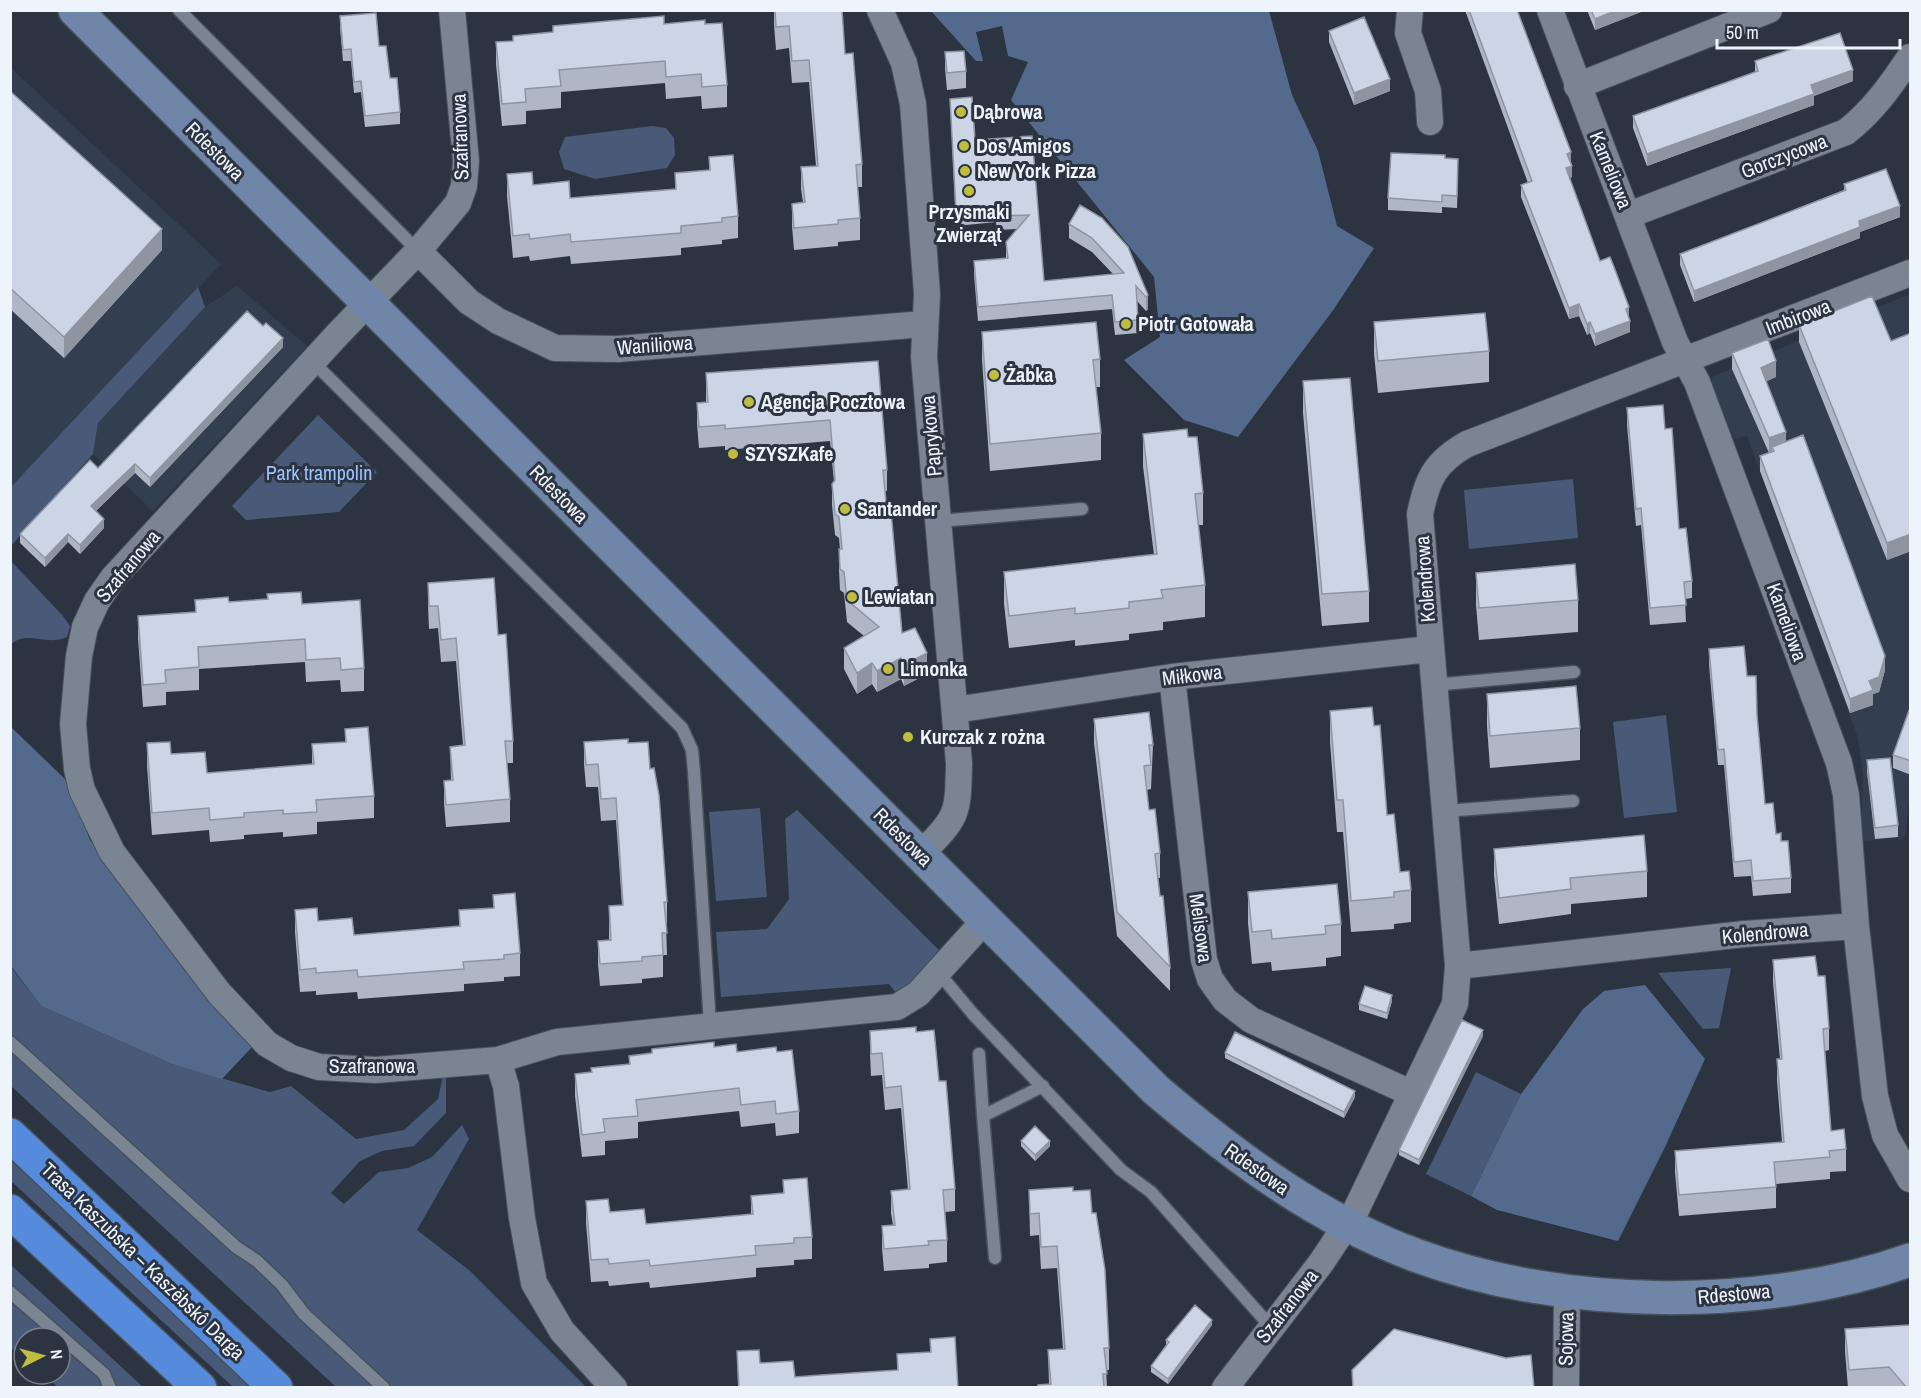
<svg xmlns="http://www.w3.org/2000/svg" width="1921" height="1398" font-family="'Archivo Narrow',sans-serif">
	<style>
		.built { fill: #333f50 }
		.green { fill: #485a77 }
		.forest { fill: #536a8d }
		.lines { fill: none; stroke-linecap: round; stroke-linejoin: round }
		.lane-casing { stroke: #48505a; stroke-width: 15 }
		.street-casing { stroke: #48505a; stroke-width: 28 }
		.secondary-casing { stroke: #48505a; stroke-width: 36 }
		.highway-casing { stroke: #48505a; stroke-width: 36 }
		.lane { stroke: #7a8493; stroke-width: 12 }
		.street { stroke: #7a8493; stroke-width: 26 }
		.secondary { stroke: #6f86a9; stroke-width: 33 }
		.highway { stroke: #568bdc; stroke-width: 33 }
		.wall { fill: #afb7c6 }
		.shaded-wall { fill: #8e95a1 }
		.building { fill: #cbd5e6; stroke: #8e95a1; stroke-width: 1.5 }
		.poi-dot { fill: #bfbe41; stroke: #2c3441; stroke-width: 2 }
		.labels { text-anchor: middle; stroke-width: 6; stroke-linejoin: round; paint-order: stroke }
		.poi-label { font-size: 20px; font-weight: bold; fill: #eef4fc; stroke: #2c3441; text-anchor: start }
		.street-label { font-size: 20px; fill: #eef4fc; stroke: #2c3441 }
		.park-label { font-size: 20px; fill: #9cc2fc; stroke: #2c3441 }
	</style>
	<rect width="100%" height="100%" fill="#2c3441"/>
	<!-- built -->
	<path class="built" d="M10 67 221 264 11 487H10Z
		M237 286 307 346 153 511 93 454 98 423 205 307Z
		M1910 294V791L1905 836 1900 841 1898 837 1865 841 1861 832 1863 775 1858 738 1747 436 1734 439 1712 384V377Z"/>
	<!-- green -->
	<path class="green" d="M652 126 666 128 674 138 675 155 667 168 595 179 564 169 559 152 565 137Z
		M198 287 205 307 98 423 93 454 11 546V487Z
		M318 415 377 472 339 512 246 520 232 506Z
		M1573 479 1578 538 1469 549 1464 490Z
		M11 561 63 616 70 626 67 637C46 647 26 629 11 645Z
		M1666 715 1677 812 1624 818 1613 722Z
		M760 808 767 897 716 901 709 812Z
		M797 810 939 950 899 997 889 984 721 997 716 932 767 929 789 899 785 819Z
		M10 966 41 1006 172 1064 270 1092 291 1086 356 1139 404 1130 438 1099 443 1075H446V1113L414 1146 382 1151 360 1161 331 1193 344 1204 379 1172 408 1168 432 1157 462 1125 469 1139 417 1230 470 1271 586 1387H336L11 1086Z
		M1731 968 1719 1028 1703 1029 1658 973Z
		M1476 1072 1521 1094 1471 1196 1426 1174Z
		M10 1160 256 1387H233L11 1181Z
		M10 1264 143 1387H58L43 1374H60V1338H24V1358L11 1348Z"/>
	<!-- forest -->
	<path class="forest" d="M931 11H1269L1292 95 1318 151 1337 226 1374 248 1334 309 1238 437 1184 420 1124 360 1160 337 1154 277 1011 100 1028 62 1008 56 1002 26 976 32 983 61H976Z
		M11 727 67 781 90 840 169 949 252 1047 222 1079 172 1064 41 1006 11 966Z
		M1645 985 1705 1059 1665 1147 1618 1241 1497 1210 1471 1196 1521 1094 1583 1009 1604 991Z"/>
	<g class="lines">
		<defs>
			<path id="lane" d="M179 10 418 251
				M312 361 682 728 692 750 694 772 710 1025
				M939 521 1082 509
				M1433 685 1574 672
				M1445 811 1573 801
				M938 972 973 1014 1121 1170 1151 1192 1271 1327
				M10 1042 236 1247 257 1261 282 1285 304 1314 384 1388
				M979 1054 983 1116
				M995 1258 983 1116 1043 1086
				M10 1292 104 1374 110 1388"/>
			<path id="street" d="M452 10 466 161 464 186 458 203 418 251 338 334 113 578 97 601 85 627 79 656 73 724 77 769 82 790 112 852 219 993 267 1044 291 1058 319 1067 376 1070 498 1060 557 1042 897 1007 918 994 985 920
				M880 10 904 63 913 104 927 294 924 357 959 763C958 816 958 816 921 854
				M1410 10 1408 33 1428 91 1430 122
				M1550 10 1675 342 1697 382 1839 763 1846 795 1856 926 1875 1096 1885 1135 1910 1179
				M1577 86 1769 10
				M1629 215 1846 132C1874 110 1891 85 1910 57
				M418 251 469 302 498 321 555 348 618 349 924 324
				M1172 677 1204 960 1210 979 1225 1000 1251 1020 1413 1094
				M955 710 1172 677 1430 649
				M1458 966 1744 934 1856 926
				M498 1060 506 1086 522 1218 534 1283 562 1331 614 1388
				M1225 1388 1321 1263 1355 1212 1455 1004 1458 966 1420 514C1427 479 1435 462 1467 444L1910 273
				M1566 1388 1567 1291"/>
			<path id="secondary" d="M75 10 1156 1090C1235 1157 1318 1219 1415 1255 1562 1310 1763 1312 1910 1260"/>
			<path id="highway" d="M10 1135 276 1388
				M10 1211 200 1388"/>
		</defs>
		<!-- lane casing -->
		<use href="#lane" class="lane-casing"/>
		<!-- street casing -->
		<use href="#street" class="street-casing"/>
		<!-- secondary casing -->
		<use href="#secondary" class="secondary-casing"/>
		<!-- highway casing -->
		<use href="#highway" class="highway-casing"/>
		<!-- lane -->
		<use href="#lane" class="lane"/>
		<!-- street -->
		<use href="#street" class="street"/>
		<!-- secondary -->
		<use href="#secondary" class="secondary"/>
		<!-- highway -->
		<use href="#highway" class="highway"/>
	</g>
	<!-- wall -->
	<path class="wall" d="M774 10H842L845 54 862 164V187H857L860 218V240L838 242V246L794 250 792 226V204L803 202 801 189V167L816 166 809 82 792 83 789 48 776 50 774 25Z
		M1465 10H1517L1571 164 1572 177 1569 178 1600 261 1629 319 1630 332 1595 346 1590 333 1587 335 1579 316 1569 319 1521 197V185L1528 183Z
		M1587 10H1646L1595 30Z
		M340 16 379 46 400 112V124L365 127 361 92 354 93 351 61H343L340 28Z
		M664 24H705L727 85V107L702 109 701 96 666 99 665 83 561 92V108L526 111V124L502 126 496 64V42L513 41 553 32V26Z
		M1329 31 1390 91 1354 105 1329 42Z
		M945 52 966 71V88L947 90 945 69Z
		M1755 61 1853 81 1814 96V105L1647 166 1633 128V116L1755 72Z
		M10 91 162 250 64 358 10 309Z
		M950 99 975 140 1032 136 1044 281 1113 274 1092 252 1069 238V224L1080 205 1148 295V309L1146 311 1137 301 1138 333 1115 335 1112 309 978 321 974 275V261L1006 258V242L1017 229 997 230 996 222 956 226Z
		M709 157 738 216V238L722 240V244L681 248V255L571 264 570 256 530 261 529 256 513 258 507 196V174L533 185 570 198 675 189V173L709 170Z
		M1445 158 1458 171 1457 208 1442 207V213L1388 210V198Z
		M1844 184 1900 217 1860 232V238L1694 302 1680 265V254L1844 190Z
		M1374 322 1489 351V382L1378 393 1374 354Z
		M1799 325 1891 341 1911 333V551L1887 560 1799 342Z
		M982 332 1100 359V387H1096L1101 433V460L990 471 982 360Z
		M283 347 150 487 135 473 96 511 104 528 80 554 68 542 45 567 20 543V534L98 468Z
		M1732 353 1776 377 1766 381 1786 442 1885 670 1879 692 1873 694V705L1850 713 1760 471V456L1769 453 1732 369Z
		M878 361 887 470V491H885L902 633 927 674 904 686 901 679 877 692 872 684 857 694 844 669V648L864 636 847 622 844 593 840 590 839 570V549H840L839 538 835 535 832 505V484L834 482 830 441 725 450V446L699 448 697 424V403L706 402V373Z
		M1303 381 1369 591V622L1322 626 1303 413Z
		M1627 408 1665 429 1679 529 1692 581V598L1685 599 1686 622 1650 625 1641 525 1636 526 1627 425Z
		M1143 434 1188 437 1203 493V525H1198L1205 585V617L1163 622V630L1129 634V640L1075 646V640L1009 648 1004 604V572L1154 555 1143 466Z
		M1476 573 1578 600V632L1479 640 1476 605Z
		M428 583 498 635 513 741V763H507L510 799V822L446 827 444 803V781H451L450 747 463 745 456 661 441 662 438 628 429 629 428 605Z
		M195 600 302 604 364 668V691L341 692 340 680 306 682 305 662 199 669V690L166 692V705L143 707 138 638V616L195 612Z
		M1709 649 1747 676 1757 715 1765 804 1776 834 1781 841 1791 878V893L1753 896 1751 876 1734 877 1724 765H1718L1709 665Z
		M1487 694 1580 728V760L1490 768 1487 726Z
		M1911 705V775L1893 768V755Z
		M1330 711 1374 726 1387 815 1400 872 1411 890V922L1394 924V929L1351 932 1343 832H1337L1330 742Z
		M1094 719 1153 745 1151 789 1147 790 1149 810 1160 853V878H1157L1170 967V991L1117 936 1094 743Z
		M345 729 374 796V818L317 822V834L283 837V832L244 835V839L210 842 209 830 152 835 147 766V743L207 773 312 765V744L345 742Z
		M584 742 628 743 650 769 667 902V924H666L667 955H663V977L642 979V983L600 986 598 964V941L609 940V906L622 905 616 820 601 821 598 787H586L584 764Z
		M1867 760 1898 825V837L1875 839 1867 772Z
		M1494 849 1647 871V897L1571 904V914L1499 924 1494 875Z
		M1248 892 1341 924V956L1326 958V966L1272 971 1271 962 1252 964 1248 923Z
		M493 895 520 953V976L504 977V981L464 984V991L358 999 357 992 316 995V991L300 992 295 932V910L318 921 354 935 459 927V910L493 908Z
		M1773 960 1818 976 1829 1028V1050L1825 1051 1831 1131 1846 1149V1171L1830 1172V1179L1776 1184V1208L1679 1216 1675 1172V1151L1782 1142 1777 1081V1059H1780L1773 982Z
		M1392 1001 1387 1019 1359 1010V1004Z
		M870 1031 916 1032 939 1081 955 1189V1211L945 1212 947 1240V1262L929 1264V1268L884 1271 882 1248V1226L893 1225 891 1213V1191L908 1190 901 1108 885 1110 882 1075 871 1076 870 1053Z
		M1483 1036 1419 1165 1399 1155V1150Z
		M714 1047 737 1052H777L799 1111V1133L776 1136 775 1123 741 1127 739 1111 638 1122V1138L605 1141V1155L582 1157 575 1096V1074L591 1072 629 1064V1056Z
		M1225 1053 1355 1097 1344 1118 1225 1058Z
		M1021 1141 1050 1146 1035 1161 1021 1146Z
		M783 1180 812 1237V1259L794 1260V1265L756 1268V1277L650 1288 649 1282 609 1286 608 1281 591 1282 586 1223V1201L610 1212 646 1224 751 1215V1196L783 1194Z
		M1029 1190 1073 1191 1092 1213 1109 1348V1370H1106L1107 1388H1038L1049 1384 1048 1350 1063 1349 1057 1268 1041 1269 1039 1235 1030 1236Z
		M1212 1325 1168 1384 1151 1372V1366L1166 1345V1340Z
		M1909 1325 1911 1388H1848L1845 1351V1329Z
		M930 1339 958 1388H738L737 1351 760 1363 795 1377 897 1370V1354L930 1352Z"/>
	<!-- shaded-wall -->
	<path class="shaded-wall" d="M1617 10H1646L1595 30V19Z
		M1853 70V81L1814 96V105L1647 166V154L1811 85Z
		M1390 79V91L1354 105V93Z
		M1571 152V164L1567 154Z
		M1572 166V177L1566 180V168Z
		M1900 206V217L1860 232V238L1694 302V291L1859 221Z
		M162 229V250L64 358V337Z
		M1148 295V309L1146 311V297Z
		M1579 304V316L1569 319V308Z
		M1629 307V319L1626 309Z
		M1630 321V332L1595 346V334Z
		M1590 322V333L1587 335V324Z
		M283 338V347L150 487V478Z
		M1776 361V377L1761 384V368Z
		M1786 432V448L1772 447V453L1769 454V438Z
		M135 464V473L91 515V506Z
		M104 519V528L80 554V545Z
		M68 534V542L45 567V558Z
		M1911 534V551L1887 560V543Z
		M927 653V674L904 686V665Z
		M1885 656V670L1879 692 1873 694V705L1850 713V699Z
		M901 658V679L877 692V671Z
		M872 663V684L857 694V673Z
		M1392 995V1001L1387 1019V1013Z
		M1483 1030V1036L1419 1165V1160Z
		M1355 1091V1097L1344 1118V1112Z
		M1050 1141V1146L1035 1161V1155Z
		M1212 1320V1325L1168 1384V1379Z"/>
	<!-- building -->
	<path class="building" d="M775 10H842L845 54 853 53 862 164 856 165 860 218 838 220V224L794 228 792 204 805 202 801 167 818 166 810 71 809 60 792 61 789 26 776 27Z
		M1469 10H1517L1571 152 1567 154 1572 166 1566 168 1600 261 1610 257 1614 267 1629 307 1626 309 1630 321 1595 334 1590 322 1587 324 1579 304 1569 308 1521 185 1532 181Z
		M1591 10H1617L1595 19Z
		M376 13 379 46H386L390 78H397L400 112 365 116 361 81 354 82 351 49 343 50 340 16Z
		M664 16V24L705 20V24L722 23 727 85 702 87 701 74 666 77 665 61 559 70 561 86 525 89 526 102 502 104 496 42 513 41V36L553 32V26Z
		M1364 17 1390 79 1354 93 1329 31Z
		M1840 33 1853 70 1811 85 1814 94 1647 154 1633 116 1758 71 1755 61Z
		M964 51 966 71 947 73 945 52Z
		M10 91 162 229 64 337 10 288Z
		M972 97 975 140 1032 136 1044 281 1124 273 1092 238 1069 224 1080 205 1102 218 1128 247 1148 295 1146 297 1136 286 1138 320 1115 322 1112 295 978 307 974 261 1008 258 1006 242 1029 215 997 216 996 209 956 212 950 99Z
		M1391 153 1445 155V158L1458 159 1457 196 1442 195V202L1388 198Z
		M733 155 738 216 722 218V222L681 226V233L571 242 570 234 530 239 529 234 513 236 507 174 532 172 533 185 569 181 570 198 593 196 676 189 675 173 710 170 709 157Z
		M1886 169 1900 206 1859 221 1860 227 1694 291 1680 254 1846 190 1844 184Z
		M1872 296 1891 341 1911 333V534L1887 543 1799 325Z
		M247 311 263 326 266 323 283 338 150 478 135 464 91 506 104 519 80 545 68 534 45 558 20 534 90 460 98 468Z
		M1485 313 1489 351 1378 361 1374 322Z
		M1096 322 1100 359 1093 360 1101 433 990 444 982 332Z
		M1768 339 1776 361 1761 368 1786 432 1769 438 1732 353Z
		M878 361 887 470H883L887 512 891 511 902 633 915 628 927 653 904 665 901 658 877 671 872 663 857 673 844 648 879 627 847 600 844 572 840 569 839 549H842L839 517 835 514 832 484 835 480 830 420 725 429V425L699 427 697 403 708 402 706 373Z
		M1350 378 1369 591 1322 594 1303 381Z
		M1663 405 1665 429 1672 428 1679 529 1686 528 1692 581 1684 582 1686 605 1650 608 1641 508 1636 509 1627 408Z
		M1187 429 1188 437H1197L1203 493 1195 494 1205 585 1161 590 1163 598 1129 602V608L1075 614V608L1009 616 1004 572 1157 554 1143 434Z
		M1803 435 1885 656 1879 677 1869 681 1873 690 1850 699 1760 456 1774 451 1772 447Z
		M1575 564 1578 600 1479 608 1476 573Z
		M494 578 498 635 506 634 513 741H505L510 799 446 805 444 781 453 780 450 747 465 745 456 638 441 640 438 606H429L428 583Z
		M301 592 302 604 360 600 364 668 341 670 340 658 306 660 305 639 198 647 199 667 165 670 166 683 143 685 138 616 196 612 195 600 228 597 229 602 268 599 267 594Z
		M1744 646 1747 676H1756L1757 715 1765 804 1773 803 1776 834 1781 833V841H1788L1791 878 1753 881 1751 860 1734 862 1724 749 1718 750 1709 649Z
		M1576 686 1580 728 1490 736 1487 694Z
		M1911 705V761L1893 755Z
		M1372 707 1374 726 1380 725 1387 815 1394 814 1400 872 1409 871 1411 890 1394 892V897L1351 901 1343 800H1337L1330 711Z
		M1149 712 1153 745H1149L1151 765 1144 766 1149 810 1155 809 1160 853 1155 854 1160 896H1163L1170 967 1117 912 1094 719Z
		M368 727 374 796 316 800 317 812 283 814V810L244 813V817L210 820 209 808 152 813 147 743 170 742 171 754 205 752 207 773 314 764 312 744 346 742 345 729Z
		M628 739V743L648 742 650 769 654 768 659 795 667 902H664L667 933H662L663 955 642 957V961L600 964 598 941 611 940 609 906 623 905 616 798 601 799 598 764 586 765 584 742Z
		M1890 758 1898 825 1875 828 1867 760Z
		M1644 835 1647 871 1570 878 1571 889 1499 898 1494 849Z
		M1337 884 1341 924 1325 926 1326 934 1272 939 1271 930 1252 932 1248 892Z
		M515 893 520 953 504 955V959L463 962 464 969 358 977 357 970 316 973V968L300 970 295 910 317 908 318 921 352 918 354 935 460 926 459 910 494 908 493 895Z
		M1815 956 1818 976H1825L1829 1028 1823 1029 1831 1131 1844 1129 1846 1149 1829 1151 1830 1157 1774 1162 1776 1187 1679 1195 1675 1151 1784 1142 1777 1059H1782L1773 960Z
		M1365 986 1392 995 1387 1013 1359 1004Z
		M1462 1020 1483 1030 1419 1160 1399 1150Z
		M916 1027V1032L934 1030 939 1081H946L955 1189 943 1190 947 1240 928 1241 929 1245 884 1249 882 1226 895 1225 891 1191 910 1189 901 1086 885 1088 882 1053 871 1054 870 1031Z
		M1235 1032 1355 1091 1344 1112 1225 1053Z
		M714 1042V1047L736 1044 737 1052 776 1047 777 1052 792 1050 799 1111 776 1114 775 1101 741 1105 739 1088 636 1100 638 1116 603 1119 605 1132 582 1135 575 1074 592 1072 591 1068 630 1064 629 1056 652 1053V1049Z
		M1035 1126 1050 1141 1035 1155 1021 1141Z
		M807 1178 812 1237 794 1238V1243L755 1246 756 1255 650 1266 649 1260 609 1264 608 1259 591 1260 586 1201 608 1199 610 1212 644 1209 646 1224 753 1214 751 1196 784 1193 783 1180Z
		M1073 1187V1191L1090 1190 1092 1213H1096L1105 1270 1109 1348H1104L1107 1374H1103L1104 1388H1038V1385L1051 1384 1048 1350 1065 1349 1057 1246 1041 1247 1039 1213 1030 1214 1029 1190Z
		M1195 1305 1212 1320 1168 1379 1151 1366 1169 1342 1166 1340Z
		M1909 1325 1911 1327V1388H1907L1889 1367 1849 1370 1845 1329Z
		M1394 1329 1506 1358 1531 1355 1534 1388H1353L1352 1370Z
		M955 1337 958 1388H739L737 1351 759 1350 760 1363 793 1361 795 1377 821 1375 898 1370 897 1354 931 1352 930 1339Z"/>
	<!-- markers -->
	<g class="poi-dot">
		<circle cx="961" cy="112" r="6"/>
		<circle cx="964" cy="146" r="6"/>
		<circle cx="965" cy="171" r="6"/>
		<circle cx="969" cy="191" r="6"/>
		<circle cx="1126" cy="324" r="6"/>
		<circle cx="994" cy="375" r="6"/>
		<circle cx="749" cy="402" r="6"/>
		<circle cx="733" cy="454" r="6"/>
		<circle cx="845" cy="509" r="6"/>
		<circle cx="852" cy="597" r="6"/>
		<circle cx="888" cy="669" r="6"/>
		<circle cx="908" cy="737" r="6"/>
	</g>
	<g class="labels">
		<!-- poi labels -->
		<g class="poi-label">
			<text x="973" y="119">Dąbrowa</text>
			<text x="976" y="153">Dos Amigos</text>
			<text x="977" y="178">New York Pizza</text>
			<text x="969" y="219" text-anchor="middle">Przysmaki<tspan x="969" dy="23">Zwierząt</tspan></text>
			<text x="1138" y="331">Piotr Gotowała</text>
			<text x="1006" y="382">Żabka</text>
			<text x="761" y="409">Agencja Pocztowa</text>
			<text x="745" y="461">SZYSZKafe</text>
			<text x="857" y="516">Santander</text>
			<text x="864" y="604">Lewiatan</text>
			<text x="900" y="676">Limonka</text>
			<text x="920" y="744">Kurczak z rożna</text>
		</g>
		<!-- street labels -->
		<g class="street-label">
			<text transform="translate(460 137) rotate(-92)" y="7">Szafranowa</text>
			<text transform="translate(215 151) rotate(45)" y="7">Rdestowa</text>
			<text transform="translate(1784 156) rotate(-21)" y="7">Gorczycowa</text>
			<text transform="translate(1611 170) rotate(68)" y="7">Kameliowa</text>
			<text transform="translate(1798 317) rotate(-21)" y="7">Imbirowa</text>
			<text transform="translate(655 345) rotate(-4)" y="7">Waniliowa</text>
			<text transform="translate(931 436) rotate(-95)" y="7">Paprykowa</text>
			<text transform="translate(559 494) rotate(45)" y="7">Rdestowa</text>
			<text transform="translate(128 566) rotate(-50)" y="7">Szafranowa</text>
			<text transform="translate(1425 579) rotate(-94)" y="7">Kolendrowa</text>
			<text transform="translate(1787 622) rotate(70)" y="7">Kameliowa</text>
			<text transform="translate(1192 675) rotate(-7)" y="7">Miłkowa</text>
			<text transform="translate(903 837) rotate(45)" y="7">Rdestowa</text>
			<text transform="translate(1201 928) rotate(82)" y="7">Melisowa</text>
			<text transform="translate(1765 933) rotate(-5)" y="7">Kolendrowa</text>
			<text x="372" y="1073">Szafranowa</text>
			<text transform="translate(1257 1169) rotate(35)" y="7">Rdestowa</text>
			<text transform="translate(143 1261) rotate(44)" y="7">Trasa Kaszubska – Kaszëbskô Darga</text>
			<text transform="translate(1734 1294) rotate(-5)" y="7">Rdestowa</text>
			<text transform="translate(1287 1306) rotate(-52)" y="7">Szafranowa</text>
			<text transform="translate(1566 1339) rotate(-89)" y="7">Sojowa</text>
		</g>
		<!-- park labels -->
		<g class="park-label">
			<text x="319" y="480">Park trampolin</text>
		</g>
	</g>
	<!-- border -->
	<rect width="1921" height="1398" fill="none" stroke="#eef4fc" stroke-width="24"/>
	<!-- north arrow -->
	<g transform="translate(42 1356) rotate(84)"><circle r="28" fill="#2c3441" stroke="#7a818c" stroke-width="1.5"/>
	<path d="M0-4.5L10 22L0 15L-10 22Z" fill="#bfbe41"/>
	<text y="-9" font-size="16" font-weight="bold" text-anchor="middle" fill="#eef4fc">N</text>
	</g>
	<!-- scale -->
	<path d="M1717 39v9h183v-9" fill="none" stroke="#eef4fc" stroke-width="3"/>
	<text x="1726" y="39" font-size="18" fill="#eef4fc" stroke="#2c3441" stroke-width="4.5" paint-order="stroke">50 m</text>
</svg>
